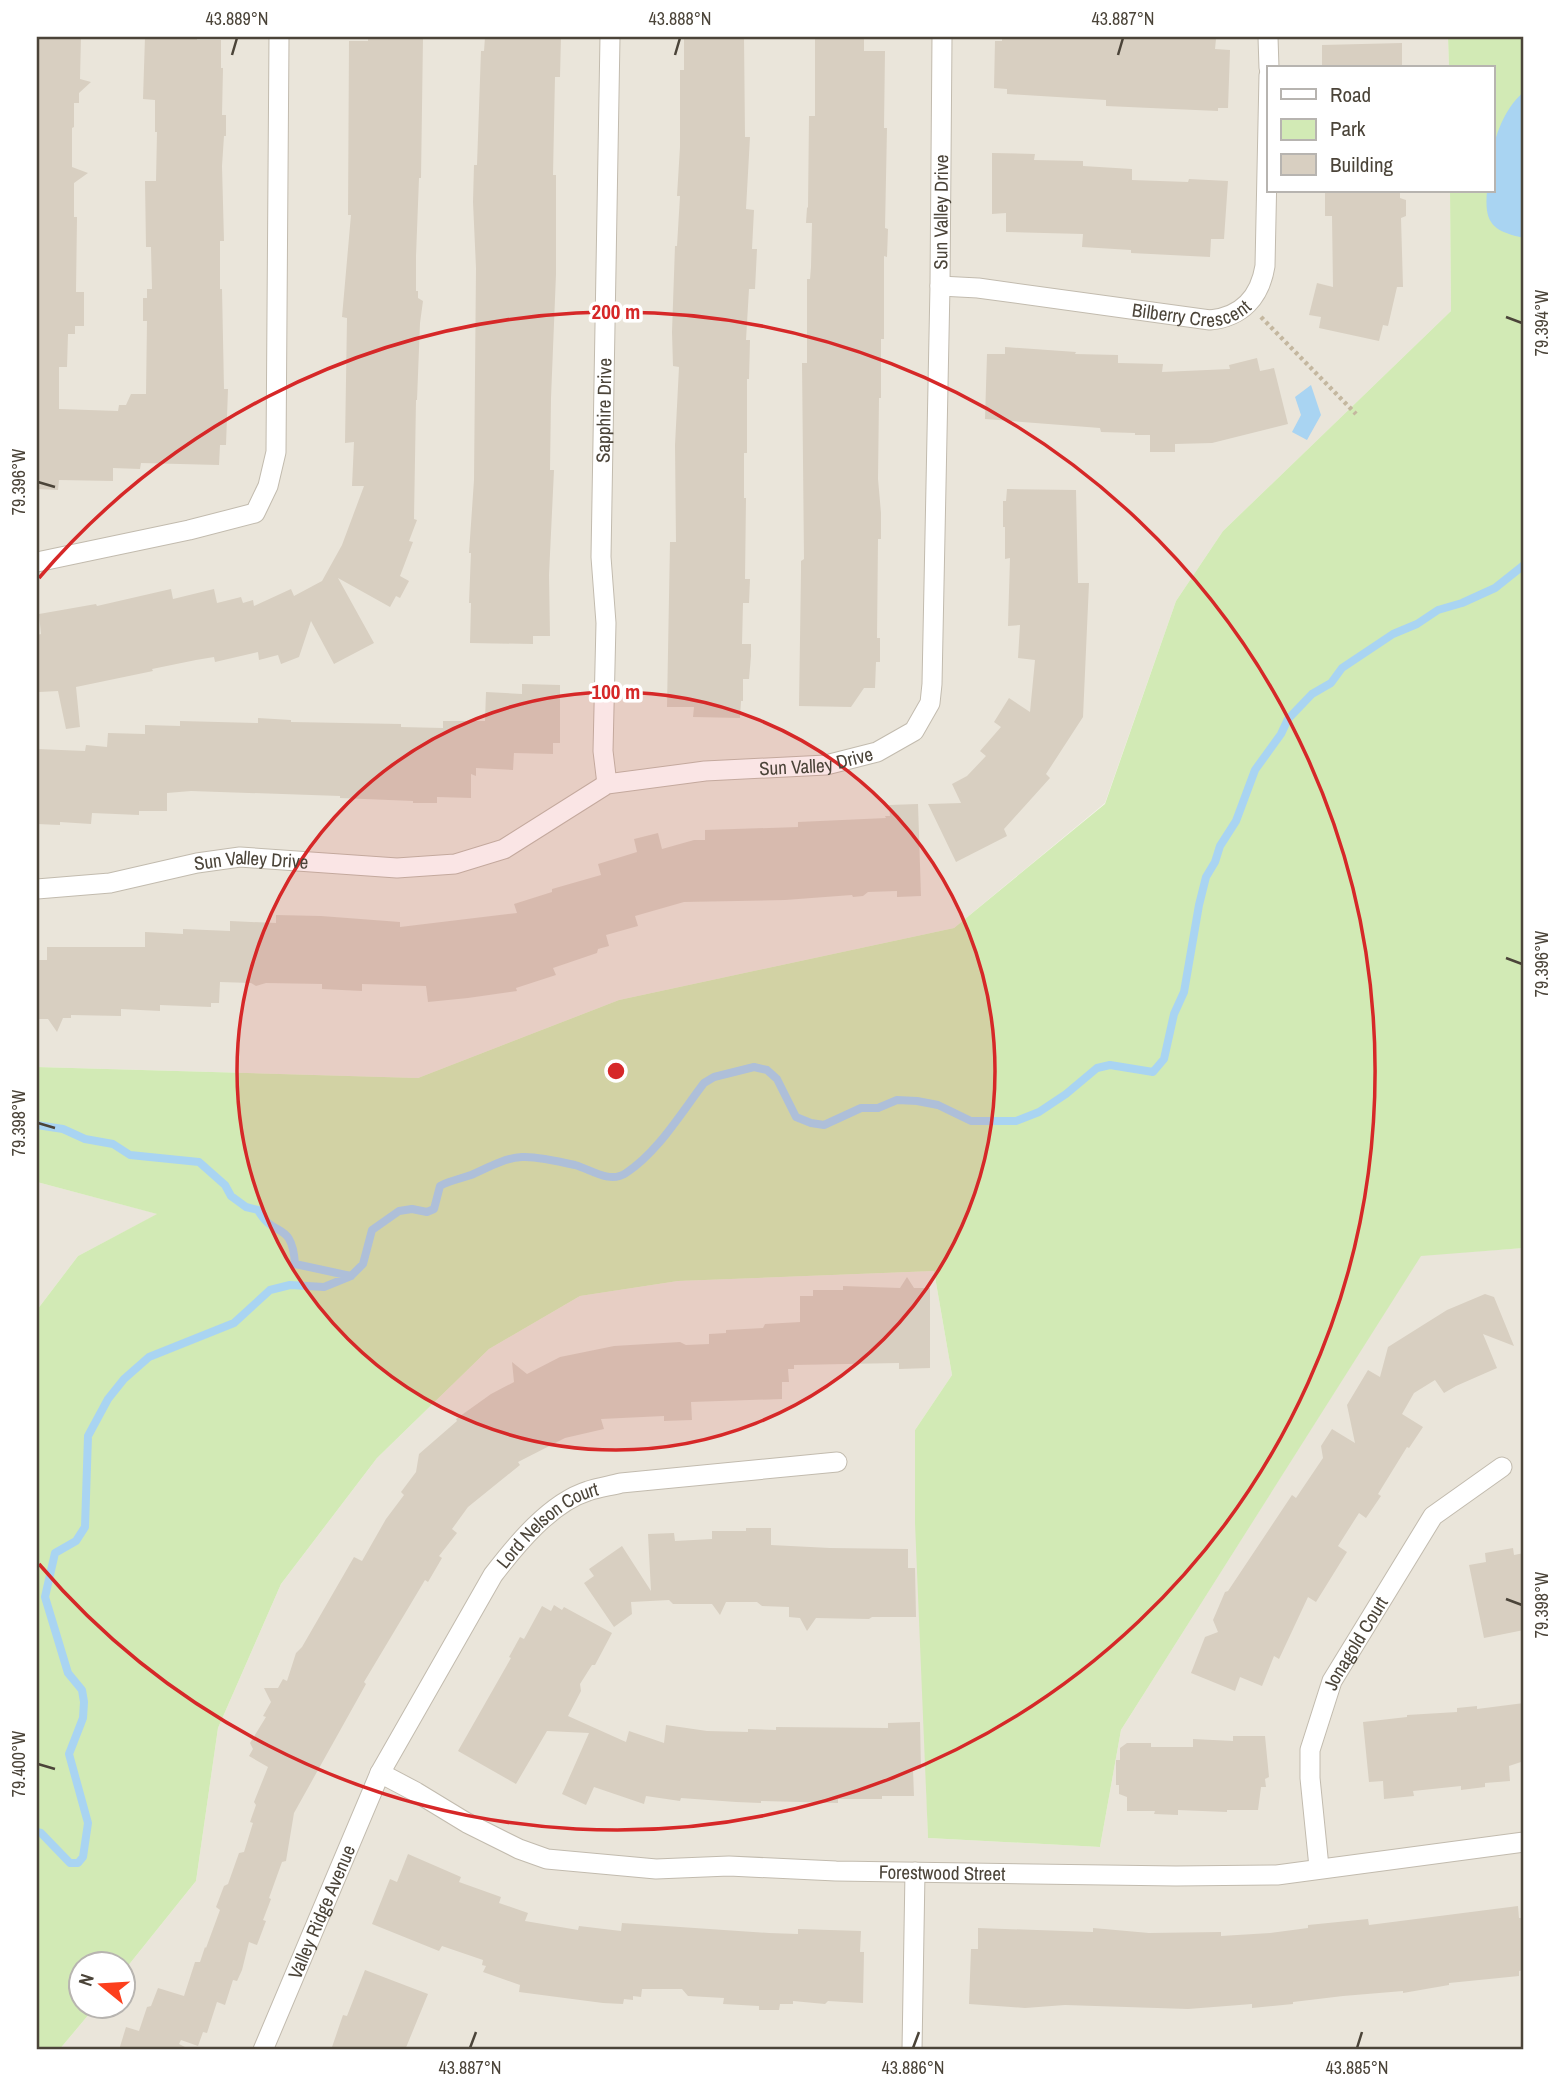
<svg xmlns="http://www.w3.org/2000/svg" width="1561" height="2087" font-family="'Archivo Narrow',sans-serif">
	<style>
		.residential { fill: #eae5da }
		.green { fill: #d2eab5 }
		.water { fill: #a9d4f2 }
		.lines { fill: none; stroke-linecap: round; stroke-linejoin: round }
		.stream { stroke: #a9d4f2; stroke-width: 8 }
		.building { fill: #d8cfc1 }
		.street-casing { stroke: #c2bbae; stroke-width: 21 }
		.path { stroke: #c4b79f; stroke-width: 4.5; stroke-dasharray: 3.5 3.5; stroke-linecap: butt }
		.street { stroke: #fff; stroke-width: 19 }
		.ticks { fill: none; stroke: #4b4439; stroke-width: 2.5 }
		.ring { fill: none; stroke: #d62828; stroke-width: 3.5 }
		.labels { text-anchor: middle; stroke-width: 7; stroke-linejoin: round; paint-order: stroke }
		.street-label { font-size: 19px; fill: #4b4439; stroke: #fff }
		.centre { fill: #d62828; stroke: #fff; stroke-width: 3.5 }
		.ring-label { font-size: 21px; text-anchor: middle; font-weight: bold; fill: #d62828; stroke: #fff; stroke-width: 7; stroke-linejoin: round; paint-order: stroke }
		.neatline { fill: none; stroke: #4b4439; stroke-width: 2.5 }
		.ticks-label { font-size: 18px; text-anchor: middle; fill: #4b4439 }
	</style>
	<rect width="100%" height="100%" fill="#f6f3ec"/>
	<!-- residential -->
	<path class="residential" d="M37 37H1448L1449 68H1269V191H1450L1451 311 1223 531 1176 601 1105 803 954 928 619 1000 418 1078 37 1067Z
		M37 1182 158 1214 78 1256 37 1310Z
		M1524 1248V2050H59L95 2007H122L123 1972 196 1881 218 1728 281 1584 377 1458 489 1349 580 1296 678 1281 934 1271 952 1375 915 1430 928 1838 1100 1847 1121 1730 1421 1255Z"/>
	<!-- green -->
	<path class="green" d="M1448 37H1524V1248L1421 1256 1121 1730 1100 1847 928 1838 915 1523V1430L952 1375 934 1271 678 1281 580 1296 489 1349 377 1458 281 1584 218 1728 196 1881 123 1972 122 1965H80V2007H95L59 2050H37V1310L78 1256 157 1214 37 1182V1067L418 1078 619 1000 954 928 1105 804 1176 601 1223 531 1451 311 1450 191H1493V68H1449Z"/>
	<!-- water -->
	<path class="water" d="M1524 92V238C1493 231 1484 224 1487 191H1493C1493 178 1491 164 1493 151 1496 131 1508 104 1524 92Z
		M1311 385 1321 415 1307 440 1292 432 1301 415 1295 397Z"/>
	<g class="lines">
		<!-- stream -->
		<path class="stream" d="M37 1125 63 1129 85 1139 113 1144 130 1155 199 1162 225 1185 231 1196 246 1207 258 1210C274 1239 292 1220 295 1264L351 1276
			M37 1832 41 1833 70 1863H78L83 1857 88 1823 69 1754 83 1718 84 1702 82 1690 68 1673 45 1597 55 1553 76 1541 85 1527 88 1436 108 1399 124 1379 149 1357 234 1323 270 1290 290 1285 324 1287 351 1276 363 1264 372 1230 399 1211 412 1209 427 1212 434 1209 440 1186C451 1180 460 1179 471 1175 487 1168 504 1158 522 1157 535 1156 562 1162 575 1165 592 1170 610 1184 626 1173 658 1152 681 1113 704 1083L714 1077 754 1067 767 1070 777 1079 796 1117 811 1123 824 1125 861 1108H878L897 1100 917 1101 938 1105 971 1121H1016L1039 1112 1066 1094 1097 1068 1110 1065 1153 1072 1164 1059 1174 1014 1184 992 1199 905 1206 877 1215 862 1220 846 1236 821 1255 770 1281 734 1288 719 1312 694 1331 683 1342 668 1393 634 1417 624 1438 610 1462 603 1495 588 1524 565"/>
	</g>
	<!-- building -->
	<path class="building" d="M37 37H81L80 79 91 82 79 93V103H74V127L72 128V167L88 173 74 183V217H77L76 292H84V326H75V334H68L67 367H59V409L118 411 119 405H126L131 394H146L147 321H143V298H147V289H152L151 247H146L145 181H156L157 132H155V100L143 99 145 37H197V40H221V68H223L222 115H226V136H224L222 166 224 241H220V289H222L224 389H228L226 445H220L219 465 141 463 140 469 113 468V481L59 480 58 490 37 489 39 380H37Z
		M368 37H423L421 178H419L416 256V291H418V298L423 301 420 323 417 400H416L414 519 417 520 409 541 413 542 400 576 409 581 400 598 396 596 390 607 338 578 374 643 334 664 311 621 299 657 281 664 278 655 259 660 258 652 215 662 214 657 196 660 152 669 153 671 76 687 80 727 66 729 58 691 39 692 37 635 41 634 39 614 96 604 97 606 171 589 173 599 214 589 217 603 241 597 243 603 253 600 254 606 291 589 294 596 322 581 342 545 364 486H352L354 442 345 443 347 318 342 317 351 215H348L349 41H368Z
		M485 37H561L560 77H555L553 175H556V274L551 398 550 470H554L549 575 550 636H533V644L470 643 471 603H469L471 553H469L474 480 476 268 473 202 474 165H477L481 51H484Z
		M684 37H744L745 137H750L746 209 754 210 752 249H757L755 289H749L746 340H750L749 379H747V453H744V498H746L745 579H750L749 603H743L742 644H751V656L749 679H743V701H741L740 718 693 717 694 707H667L670 542H676L675 445 679 367 673 366 672 332 675 246H677L680 196H677L680 147V70H684Z
		M815 37H864V51H885L884 128H887L885 228 888 229 887 257 884 256V339H881V398H879L878 479 881 513V539H878L877 638H880V662H876L875 688H864L851 707 799 706 801 572V561L804 559 802 363H807V279H810L811 267 812 223H806L807 208 808 207 809 116H815Z
		M1002 37 1216 39 1215 49 1230 50 1228 108H1218V111L1106 106V100L1007 94V89L994 88 995 41H1002Z
		M1402 43V68H1322V45Z
		M992 153 1035 154 1034 160 1083 161V166L1132 169V180L1188 182 1189 179 1228 181 1224 239H1211L1210 257 1131 253V250L1082 247 1083 234 1006 232V213L992 214Z
		M1325 191H1400V198L1406 200V216L1401 218 1403 287H1397L1388 326 1383 325 1379 341 1319 328 1321 317 1309 315 1317 283 1333 287 1332 216H1325Z
		M1005 347 1076 352 1075 354 1118 355V363L1163 364 1162 372 1230 369 1229 365 1257 358 1260 371 1274 368 1288 424 1212 443 1175 444V452H1150V435H1135V433L1101 432 1100 428 985 419 987 354H1005Z
		M1007 489 1076 490 1078 583H1089L1083 717 1046 774 1050 778 1004 829 1007 836 956 862 928 804 961 803 952 784 967 776 986 756 980 751 1001 727 994 722 1009 698 1030 712 1035 660 1018 658 1020 625 1008 626 1010 558 1005 559V527H1003V501H1006Z
		M522 684 560 685V743H553V754L514 753 513 770 476 768V776L471 774V798L437 797V803H413V801L340 798V796L191 791 167 793V811H139V815L92 813 91 824 60 822V825L37 824V749L85 751 86 745 107 747 108 733 145 734V725L180 726V721L258 723V718L291 720V722L401 724V727L443 728V721H485L486 692 522 694Z
		M918 804 921 896 897 897V891L868 892 863 896 853 897 852 895 785 900 684 902 635 916 638 926 606 935 609 946 598 949 597 953 553 968 556 975 516 988 517 991 468 998 428 1002 426 986 362 984V991L322 989V984L266 983 256 986 251 983 220 982 219 1003H211V1007L160 1005V1011L121 1009V1016L71 1015V1018H63L57 1032 48 1019H37V960H47V947H145V932L183 934V929L230 931V921L276 923V915L321 916 400 922V927L517 913 514 904 552 892V889L601 875 598 864 637 852 634 839 658 833 662 849 694 840H705V830L798 827V822L886 818 885 816H890L889 805Z
		M907 1277 914 1288H930V1368L899 1369V1363L794 1365V1369H788L789 1382H782V1399L691 1402 692 1420 664 1421V1416L601 1419 604 1429 565 1438 518 1462 520 1465 468 1507 452 1529 457 1533 439 1556 442 1558 428 1582 425 1580 364 1682 366 1684 294 1813 286 1861 282 1862 269 1898 271 1899 263 1920 266 1921 257 1945 249 1942 242 1970 237 1981 233 1980 225 2005 217 2002 207 2033 203 2032 198 2046 181 2040 179 2044 185 2047V2050H119L126 2027 139 2031 147 2007 151 2006 158 1988 184 1996 195 1962H200L205 1947 206 1948 220 1910 216 1907 224 1886 228 1884 239 1853 244 1852 253 1823 250 1822 256 1805 254 1802 268 1767 249 1756 253 1749 250 1743 266 1717 263 1716 271 1702 264 1688H278L283 1679 287 1681 296 1653 302 1647 354 1557 362 1561 386 1519 404 1495 401 1492 416 1472 419 1454 457 1421 456 1419 491 1394 514 1382 512 1362 527 1374 560 1357 614 1346 680 1342 686 1345 709 1344V1334L726 1333V1330L763 1328 765 1324 800 1322V1296H813V1290H843V1286L900 1288Z
		M1485 1294 1494 1297 1514 1346 1483 1334 1497 1368 1456 1386 1444 1393 1435 1380 1414 1393 1402 1414 1423 1427 1409 1448 1407 1447 1378 1494 1381 1496 1366 1518 1359 1513 1338 1546 1347 1552 1316 1602 1308 1597 1279 1659 1274 1656 1262 1686 1240 1677 1235 1691 1191 1673 1205 1637 1218 1632 1213 1620 1225 1592 1228 1591 1292 1495 1296 1498 1323 1458 1321 1446 1332 1429 1355 1443 1347 1405 1368 1370 1380 1377 1388 1347 1447 1310Z
		M746 1528H771V1545L830 1548 908 1549V1568H915L916 1617H872L869 1619 816 1618 807 1631 800 1618 789 1617V1607L762 1606 757 1602H726L720 1615 712 1604H673L669 1600 631 1602 632 1614 614 1627 584 1583 594 1576 589 1569 622 1546 651 1591 648 1534 674 1533 675 1541 712 1539V1531H746Z
		M1513 1548 1514 1555 1524 1553V1630L1484 1638 1469 1565 1486 1562 1485 1553Z
		M554 1605 562 1610 564 1607 612 1633 595 1665H592L580 1684 581 1691 568 1716 626 1742 629 1731 664 1743 666 1725 707 1731 748 1732V1729L776 1730V1727L888 1728V1723L920 1722 921 1769H913L914 1796H882V1799H838V1803L761 1801V1803L736 1802 681 1798 680 1801 646 1796 644 1804 594 1787 586 1805 562 1794 589 1733 547 1731 516 1784 458 1751 511 1658 509 1657 520 1637 524 1639 542 1606 551 1611Z
		M1524 1703V1761L1509 1766 1510 1781 1485 1783V1787L1461 1790V1786L1413 1791 1414 1796 1384 1799 1383 1781 1369 1782 1363 1722 1407 1717V1715L1457 1712V1708L1477 1706V1709Z
		M1233 1736H1265L1269 1777 1265 1779 1266 1787H1261L1258 1810H1227V1812L1178 1810V1815L1154 1814 1155 1811H1127V1797L1119 1794V1785H1116V1760H1120V1748L1127 1743H1151V1747H1193V1739L1233 1741Z
		M408 1854 461 1877 459 1882 501 1897 499 1903 528 1913 525 1921 578 1930 579 1926 621 1931 622 1923 769 1933 798 1934V1929L861 1931 860 1952H864L863 2003 828 2001 825 2004 793 2001V2004H780L779 2010H759V2006L723 2004 724 1998 688 1996 682 1989H642L641 1997 633 1996V2000L624 1999 623 2004 603 2003 519 1992 520 1985 483 1972 486 1966 482 1965 483 1960 442 1946 439 1951 372 1924 390 1879 397 1882Z
		M1518 1906 1519 1918H1524V1970L1519 1971V1976L1449 1983V1985L1403 1993V1991L1343 1996 1293 2002V2004L1252 2008V2004L1188 2009 1065 2005 1025 2008 969 2004 971 1949H978V1928L1093 1932V1928L1149 1933 1221 1932V1936L1270 1933 1308 1928V1925L1368 1919 1369 1925Z
		M365 1970 428 1994 405 2050H331L343 2015 347 2016Z"/>
	<g class="lines">
		<defs>
			<g id="street">
				<path d="M1268 37 1269 68"/>
				<path id="s1" d="M940 286 978 288 1210 320C1242 317 1260 297 1265 266L1269 75"/>
				<path d="M37 562 189 530 255 513 268 486 276 452 279 37"/>
				<path id="s2" d="M607 784 603 751 606 623 601 557 610 37"/>
				<path id="s3" d="M37 889 110 883 197 863 240 857 397 868 455 864 504 849 607 784 705 771 826 765 877 752 914 731 930 703 932 684 940 286 942 37"/>
				<path id="s4" d="M380 1773 416 1792 467 1823 519 1849 547 1859 656 1869 729 1866 836 1871 1176 1876 1277 1875 1524 1842"/>
				<path id="s5" d="M1319 1867 1310 1778V1750L1332 1681 1433 1516 1502 1467"/>
				<path id="s6" d="M263 2050 380 1773 493 1575C516 1545 550 1503 588 1491 599 1487 610 1486 621 1483L837 1462"/>
				<path d="M912 2050 915 1872"/>
			</g>
		</defs>
		<!-- street casing -->
		<use href="#street" class="street-casing"/>
		<!-- path -->
		<path class="path" d="M1261 317 1356 414"/>
		<!-- street -->
		<use href="#street" class="street"/>
	</g>
	<!-- ticks -->
	<path class="ticks" d="M232 55 237 38M675 55 680 38M1118 55 1123 38M1506 317 1522 323M38 482 55 487M1506 958 1522 964M38 1123 55 1128M1506 1599 1522 1605M38 1764 55 1769M470 2048 476 2032M913 2048 919 2032M1357 2048 1362 2032"/>
	<!-- distance rings -->
	<circle cx="616" cy="1071" r="379" fill="#d62828" fill-opacity=".12"/>
	<g class="ring">
		<circle cx="616" cy="1071" r="379"/>
		<path d="M39 578A759 759 0 1 1 39 1564"/>
	</g>
	<g class="labels">
		<!-- street labels -->
		<g class="street-label">
			<text dy="7" stroke="none"><textPath href="#s3" startOffset="1433">Sun Valley Drive</textPath></text>
			<text dy="7" stroke="none"><textPath href="#s1" startOffset="254">Bilberry Crescent</textPath></text>
			<text dy="7" stroke="none"><textPath href="#s2" startOffset="374">Sapphire Drive</textPath></text>
			<text dy="7" stroke="none"><textPath href="#s3" startOffset="805">Sun Valley Drive</textPath></text>
			<text dy="7" stroke="none"><textPath href="#s3" startOffset="217">Sun Valley Drive</textPath></text>
			<text dy="7" stroke="none"><textPath href="#s6" startOffset="604">Lord Nelson Court</textPath></text>
			<text dy="7" stroke="none"><textPath href="#s5" startOffset="234">Jonagold Court</textPath></text>
			<text dy="7" stroke="none"><textPath href="#s4" startOffset="584">Forestwood Street</textPath></text>
			<text dy="7" stroke="none"><textPath href="#s6" startOffset="150">Valley Ridge Avenue</textPath></text>
		</g>
	</g>
	<circle cx="616" cy="1071" r="10" class="centre"/>
	<g class="ring-label">
		<text x="616" y="319">200 m</text>
		<text x="616" y="699">100 m</text>
	</g>
	<!-- border -->
	<rect width="1561" height="2087" fill="none" stroke="#ffffff" stroke-width="77"/>
	<!-- legend -->
	<rect x="1267" y="66" width="228" height="126" fill="#ffffff" stroke="#b7b4b0" stroke-width="2"/>
	<rect x="1281" y="89" width="35" height="10" fill="#ffffff" stroke="#b7b4b0" stroke-width="2"/>
	<text x="1330" y="102" font-size="21" fill="#4b4439">Road</text>
	<rect x="1281" y="119" width="35" height="21" fill="#d2eab5" stroke="#b7b4b0" stroke-width="2"/>
	<text x="1330" y="136" font-size="21" fill="#4b4439">Park</text>
	<rect x="1281" y="154" width="35" height="21" fill="#d8cfc1" stroke="#b7b4b0" stroke-width="2"/>
	<text x="1330" y="172" font-size="21" fill="#4b4439">Building</text>
	<!-- north arrow -->
	<g transform="translate(102 1985) rotate(288)"><circle r="33" fill="#ffffff" stroke="#b7b4b0" stroke-width="2"/>
	<path d="M0-5L12 26L0 18L-12 26Z" fill="#fc3f1d"/>
	<text y="-10" font-size="19" font-weight="bold" text-anchor="middle" fill="#4b4439">N</text>
	</g>
	<rect x="38" y="38" width="1484" height="2010" class="neatline"/>
	<g class="ticks-label">
		<text x="237" y="25">43.889°N</text>
		<text x="680" y="25">43.888°N</text>
		<text x="1123" y="25">43.887°N</text>
		<text transform="translate(1542 323) rotate(-90)" y="6">79.394°W</text>
		<text transform="translate(19 482) rotate(-90)" y="6">79.396°W</text>
		<text transform="translate(1542 964) rotate(-90)" y="6">79.396°W</text>
		<text transform="translate(19 1123) rotate(-90)" y="6">79.398°W</text>
		<text transform="translate(1542 1605) rotate(-90)" y="6">79.398°W</text>
		<text transform="translate(19 1764) rotate(-90)" y="6">79.400°W</text>
		<text x="470" y="2074">43.887°N</text>
		<text x="913" y="2074">43.886°N</text>
		<text x="1357" y="2074">43.885°N</text>
	</g>
</svg>
